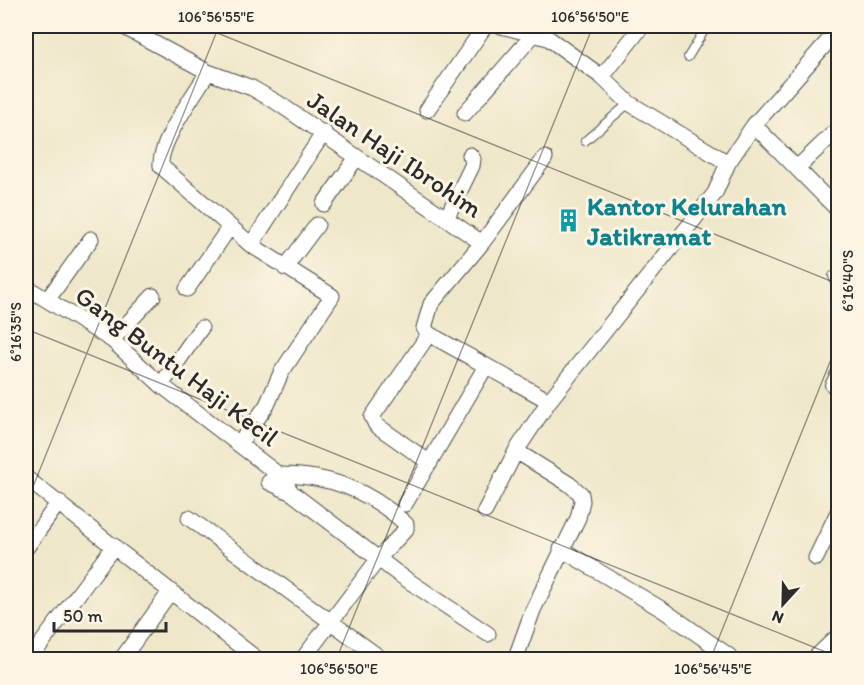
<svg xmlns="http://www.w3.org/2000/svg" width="864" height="685" font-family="Itim,sans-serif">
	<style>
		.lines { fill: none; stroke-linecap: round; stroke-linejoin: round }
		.service-casing { stroke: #484743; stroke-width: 10 }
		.minor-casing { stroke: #484743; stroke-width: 17 }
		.service { stroke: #fff; stroke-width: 8 }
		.minor { stroke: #fff; stroke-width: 15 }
		.ticks { fill: none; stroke: #2b2b2b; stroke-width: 1.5; stroke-opacity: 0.45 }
		.labels { text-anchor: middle; stroke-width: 6; stroke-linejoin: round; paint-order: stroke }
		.street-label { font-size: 26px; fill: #2b2b2b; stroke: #fcf5e5 }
		.culture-label { font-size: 26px; font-weight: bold; fill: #0d838f; stroke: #fcf5e5; text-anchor: start }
		.neatline { fill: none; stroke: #2b2b2b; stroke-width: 2 }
		.ticks-label { font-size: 15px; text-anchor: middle; fill: #2b2b2b }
	</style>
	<rect width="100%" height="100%" fill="#fcf5e5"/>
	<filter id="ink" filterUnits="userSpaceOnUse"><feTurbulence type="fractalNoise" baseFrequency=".0167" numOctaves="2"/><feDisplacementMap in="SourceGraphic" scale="12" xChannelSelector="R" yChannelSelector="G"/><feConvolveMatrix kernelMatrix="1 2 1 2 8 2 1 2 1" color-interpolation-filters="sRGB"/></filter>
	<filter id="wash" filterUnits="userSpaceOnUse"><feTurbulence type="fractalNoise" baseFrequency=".008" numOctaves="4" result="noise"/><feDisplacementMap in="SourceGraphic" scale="24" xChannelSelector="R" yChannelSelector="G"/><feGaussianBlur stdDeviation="1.35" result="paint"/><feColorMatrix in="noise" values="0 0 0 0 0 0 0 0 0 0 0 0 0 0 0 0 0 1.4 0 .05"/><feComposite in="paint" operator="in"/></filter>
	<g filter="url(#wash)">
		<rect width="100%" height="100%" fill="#eee7c9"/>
	</g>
	<g filter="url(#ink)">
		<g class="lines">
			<defs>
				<path id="service" d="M688 57 707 26
					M585 141 629 103
					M833 276 838 287
					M838 367 829 385 838 397"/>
				<path id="minor" d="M122 26 208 72 252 88 278 103 482 243 431 304 424 328 429 334 549 401
					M501 26 548 38 602 77 629 103 728 163
					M208 72C195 94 159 142 161 166L251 245 332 296 281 373 267 405 239 444
					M602 77 642 26
					M427 110 485 26
					M465 113 534 34
					M754 125 838 210
					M797 168 838 129
					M324 204 357 157
					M447 217 472 166 473 159 470 155
					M482 243 545 158
					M251 245 324 132
					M285 268 317 225
					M26 287 112 340 161 385 279 475 292 493
					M187 289 229 228
					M48 299 91 239
					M429 334 372 417 376 425 430 463
					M112 340 153 296
					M161 385 201 328
					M279 475C330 475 368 490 406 524V529L379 558 302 660
					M26 478 258 660
					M269 482 292 493 397 573 488 634
					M405 504 486 366
					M485 511 516 451
					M189 518 383 660
					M26 548 59 502
					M561 549 663 610 729 656
					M816 558 838 512
					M29 660 114 546
					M121 660 170 592
					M515 660 533 610 578 518 582 501 581 494 569 484 516 451 549 401 715 193 728 163 754 125 838 30
					M813 660 838 636"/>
			</defs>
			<!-- service casing -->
			<use href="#service" class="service-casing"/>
			<!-- minor casing -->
			<use href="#minor" class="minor-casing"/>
			<!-- service -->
			<use href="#service" class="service"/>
			<!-- minor -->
			<use href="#minor" class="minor"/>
		</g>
	</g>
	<!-- ticks -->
	<path class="ticks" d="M200 26 838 284M26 329 838 657M26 504 219 26M336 660 593 26M710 660 838 342"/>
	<!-- icons -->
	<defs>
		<symbol id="building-bare" viewBox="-9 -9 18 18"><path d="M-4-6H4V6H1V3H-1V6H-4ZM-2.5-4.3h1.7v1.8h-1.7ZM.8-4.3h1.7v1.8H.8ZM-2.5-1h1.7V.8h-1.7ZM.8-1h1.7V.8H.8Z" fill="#0f9aa8" stroke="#fcf5e5" stroke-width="2.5" paint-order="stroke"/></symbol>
	</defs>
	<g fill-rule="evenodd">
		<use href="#building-bare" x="552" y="204" width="33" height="33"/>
	</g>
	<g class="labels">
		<!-- street labels -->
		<g class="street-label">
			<text transform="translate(395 154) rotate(34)" y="9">Jalan Haji Ibrohim</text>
			<text transform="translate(177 366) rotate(37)" y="9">Gang Buntu Haji Kecil</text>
		</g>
		<!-- culture labels -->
		<g class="culture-label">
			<text x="587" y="215">Kantor Kelurahan<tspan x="587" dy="30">Jatikramat</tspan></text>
		</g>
	</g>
	<!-- margin -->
	<rect width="864" height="685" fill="none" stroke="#fcf5e5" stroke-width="66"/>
	<!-- north arrow -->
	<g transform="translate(783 604) rotate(202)" stroke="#fcf5e5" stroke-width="4.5" paint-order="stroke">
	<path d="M0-4.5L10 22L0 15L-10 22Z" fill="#2b2b2b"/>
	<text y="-9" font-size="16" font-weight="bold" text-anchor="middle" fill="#2b2b2b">N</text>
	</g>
	<!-- scale -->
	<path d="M54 622v9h112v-9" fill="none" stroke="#2b2b2b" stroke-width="3"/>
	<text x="63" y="622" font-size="18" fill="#2b2b2b" stroke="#fcf5e5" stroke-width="4.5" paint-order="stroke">50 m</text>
	<rect x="33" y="33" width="798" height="619" class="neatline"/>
	<g class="ticks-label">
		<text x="216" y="22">106°56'55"E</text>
		<text x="590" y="22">106°56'50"E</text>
		<text transform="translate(848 281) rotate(-90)" y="5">6°16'40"S</text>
		<text transform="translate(16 332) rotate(-90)" y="5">6°16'35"S</text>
		<text x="339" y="674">106°56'50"E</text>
		<text x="713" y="674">106°56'45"E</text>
	</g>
</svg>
